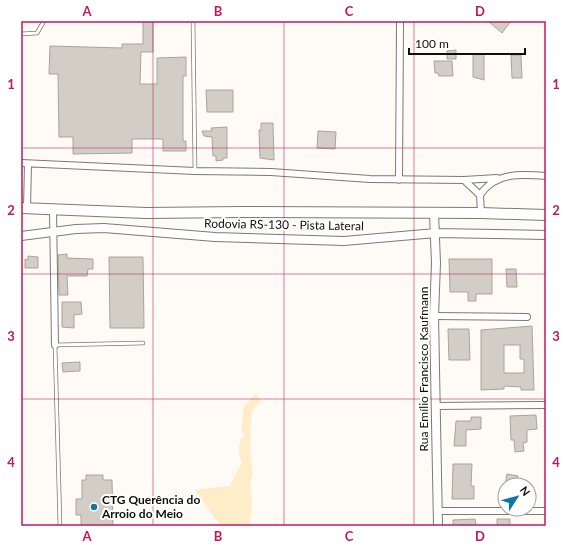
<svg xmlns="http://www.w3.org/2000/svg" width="567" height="547" font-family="Lato,sans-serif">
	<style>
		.green { fill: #ffecc8 }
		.building { fill: #d3cec5; stroke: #a9a49b; fill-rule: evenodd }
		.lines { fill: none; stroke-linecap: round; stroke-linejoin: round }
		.service-casing { stroke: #7e7a72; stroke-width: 4.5 }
		.minor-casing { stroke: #7e7a72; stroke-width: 8 }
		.tertiary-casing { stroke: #7e7a72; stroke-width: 10 }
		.primary-casing { stroke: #7e7a72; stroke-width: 12 }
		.service { stroke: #fff; stroke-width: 3 }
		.minor { stroke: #fff; stroke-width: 6 }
		.tertiary { stroke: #fff; stroke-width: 8 }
		.primary { stroke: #fff; stroke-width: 10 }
		.grid { fill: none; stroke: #c2185b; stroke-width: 1; stroke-opacity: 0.55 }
		.poi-dot { fill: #0e76a2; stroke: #fff; stroke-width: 1.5 }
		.labels { text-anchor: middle; stroke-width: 4; stroke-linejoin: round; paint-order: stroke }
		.street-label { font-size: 12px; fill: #100f0c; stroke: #fff }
		.poi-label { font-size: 12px; font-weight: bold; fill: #100f0c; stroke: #fff; text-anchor: start }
		.neatline { fill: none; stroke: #c2185b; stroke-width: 1.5 }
		.grid-label { font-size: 13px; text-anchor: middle; font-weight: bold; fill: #c2185b }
	</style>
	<rect width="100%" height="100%" fill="#fefbf6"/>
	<!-- green -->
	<path class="green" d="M256 393 261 401 252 411 251 421 250 453 253 473 250 485 252 499 250 526H221L194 490 230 486 236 473 242 463C238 453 237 444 244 435L241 431 244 406Z"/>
	<!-- building -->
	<path class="building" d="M143 21H153V52H141L140 84H157V58L186 57V76H183V141H186V151H163V139H132V153L73 154V137H59L58 74H49L50 46 122 48V44H143Z
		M488 21H511L502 33Z
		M456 50V59H447V51Z
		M473 54H484V80L473 77Z
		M511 55H521L522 78H512Z
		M434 61H452L453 76H439L438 73H435Z
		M206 90H233V112H207Z
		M261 123H273L274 160 260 158 259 130H261Z
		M227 127V158H223V160L216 161V156H213L212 137 204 136 202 131H212L211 128Z
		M318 131 336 132 335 149 317 148Z
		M67 254V258L93 259V269H88L87 276H67L68 295H59L58 255Z
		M28 256 38 257V268H25V259L28 260Z
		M109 257H143L144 328H110Z
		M449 259H492V294H476V301H468V292H450Z
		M506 269H516L517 287H507Z
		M62 302H81L82 314 74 315V328L62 327Z
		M532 326 534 390H521V387L504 386V389L481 390V330ZM504 345H520V359H524V373H504Z
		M448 329H469L470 360H449Z
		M80 362V371L63 372 62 363Z
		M536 415 537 429 527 430V442L523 443 524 451 515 452 514 440H511L510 416Z
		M471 417H481V429L466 430V446H454L456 421H471Z
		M453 464H472L471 486H474V499H452Z
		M507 474 518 476 516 485H505Z
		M86 475H103V480H112L113 526H81V515H76V499H82V480H86Z
		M475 519 476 526H453V520Z
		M497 519H510V526H497Z"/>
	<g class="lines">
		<defs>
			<path id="service" d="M193 21 195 171
				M21 34 37 33 44 21
				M60 526 55 345 143 343"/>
			<path id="minor" d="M21 163 195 171 271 172 370 179 464 180 480 195 481 213
				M399 180 400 21
				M464 180 497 178
				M480 195C495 172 521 174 546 176
				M27 208 28 164
				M53 209 55 345
				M434 316 527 317
				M436 406 546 405
				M438 511H546"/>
			<path id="tertiary" d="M434 213 436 263 434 316 438 526
				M21 236 76 229 104 228 215 237 344 241 436 233 546 235"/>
			<path id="primary" d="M21 208 146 213 242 212 481 213 546 215"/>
		</defs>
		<!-- service casing -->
		<use href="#service" class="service-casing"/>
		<!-- minor casing -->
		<use href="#minor" class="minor-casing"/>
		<!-- tertiary casing -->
		<use href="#tertiary" class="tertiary-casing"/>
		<!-- primary casing -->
		<use href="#primary" class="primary-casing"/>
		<!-- service -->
		<use href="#service" class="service"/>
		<!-- minor -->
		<use href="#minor" class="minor"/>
		<!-- tertiary -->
		<use href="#tertiary" class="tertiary"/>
		<!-- primary -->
		<use href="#primary" class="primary"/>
	</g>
	<!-- grid -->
	<path class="grid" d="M153 21V526M284 21V526M414 21V526M21 148H546M21 274H546M21 399H546"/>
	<!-- markers -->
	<circle class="poi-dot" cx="94" cy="507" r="4"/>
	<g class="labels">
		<!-- street labels -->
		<g class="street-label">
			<text transform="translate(284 225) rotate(1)" y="4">Rodovia RS-130 - Pista Lateral</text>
			<text transform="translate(424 369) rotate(-90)" y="4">Rua Emílio Francisco Kaufmann</text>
		</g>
		<!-- poi labels -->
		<g class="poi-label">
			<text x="102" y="504">CTG Querência do<tspan x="102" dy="14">Arroio do Meio</tspan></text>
		</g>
	</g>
	<!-- border -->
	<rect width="567" height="547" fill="none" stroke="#ffffff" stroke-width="44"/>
	<!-- north arrow -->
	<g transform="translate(517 497) rotate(54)"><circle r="19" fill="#ffffff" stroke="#9f9f9e"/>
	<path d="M0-3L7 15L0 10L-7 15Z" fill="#0e76a2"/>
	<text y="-6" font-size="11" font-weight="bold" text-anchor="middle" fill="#100f0c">N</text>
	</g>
	<!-- scale -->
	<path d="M409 48v6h116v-6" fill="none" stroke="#100f0c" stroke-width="2"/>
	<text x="415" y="48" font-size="12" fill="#100f0c" stroke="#ffffff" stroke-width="3" paint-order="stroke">100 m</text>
	<rect x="22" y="22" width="523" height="503" class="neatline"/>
	<g class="grid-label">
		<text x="87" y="16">A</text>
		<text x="218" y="16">B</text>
		<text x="349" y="16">C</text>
		<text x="480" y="16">D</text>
		<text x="11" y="89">1</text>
		<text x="556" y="89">1</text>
		<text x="11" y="215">2</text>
		<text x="556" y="215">2</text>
		<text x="11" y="341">3</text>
		<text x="556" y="341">3</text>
		<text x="11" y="467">4</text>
		<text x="556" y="467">4</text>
		<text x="87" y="541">A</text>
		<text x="218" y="541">B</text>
		<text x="349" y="541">C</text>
		<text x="480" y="541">D</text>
	</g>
</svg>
